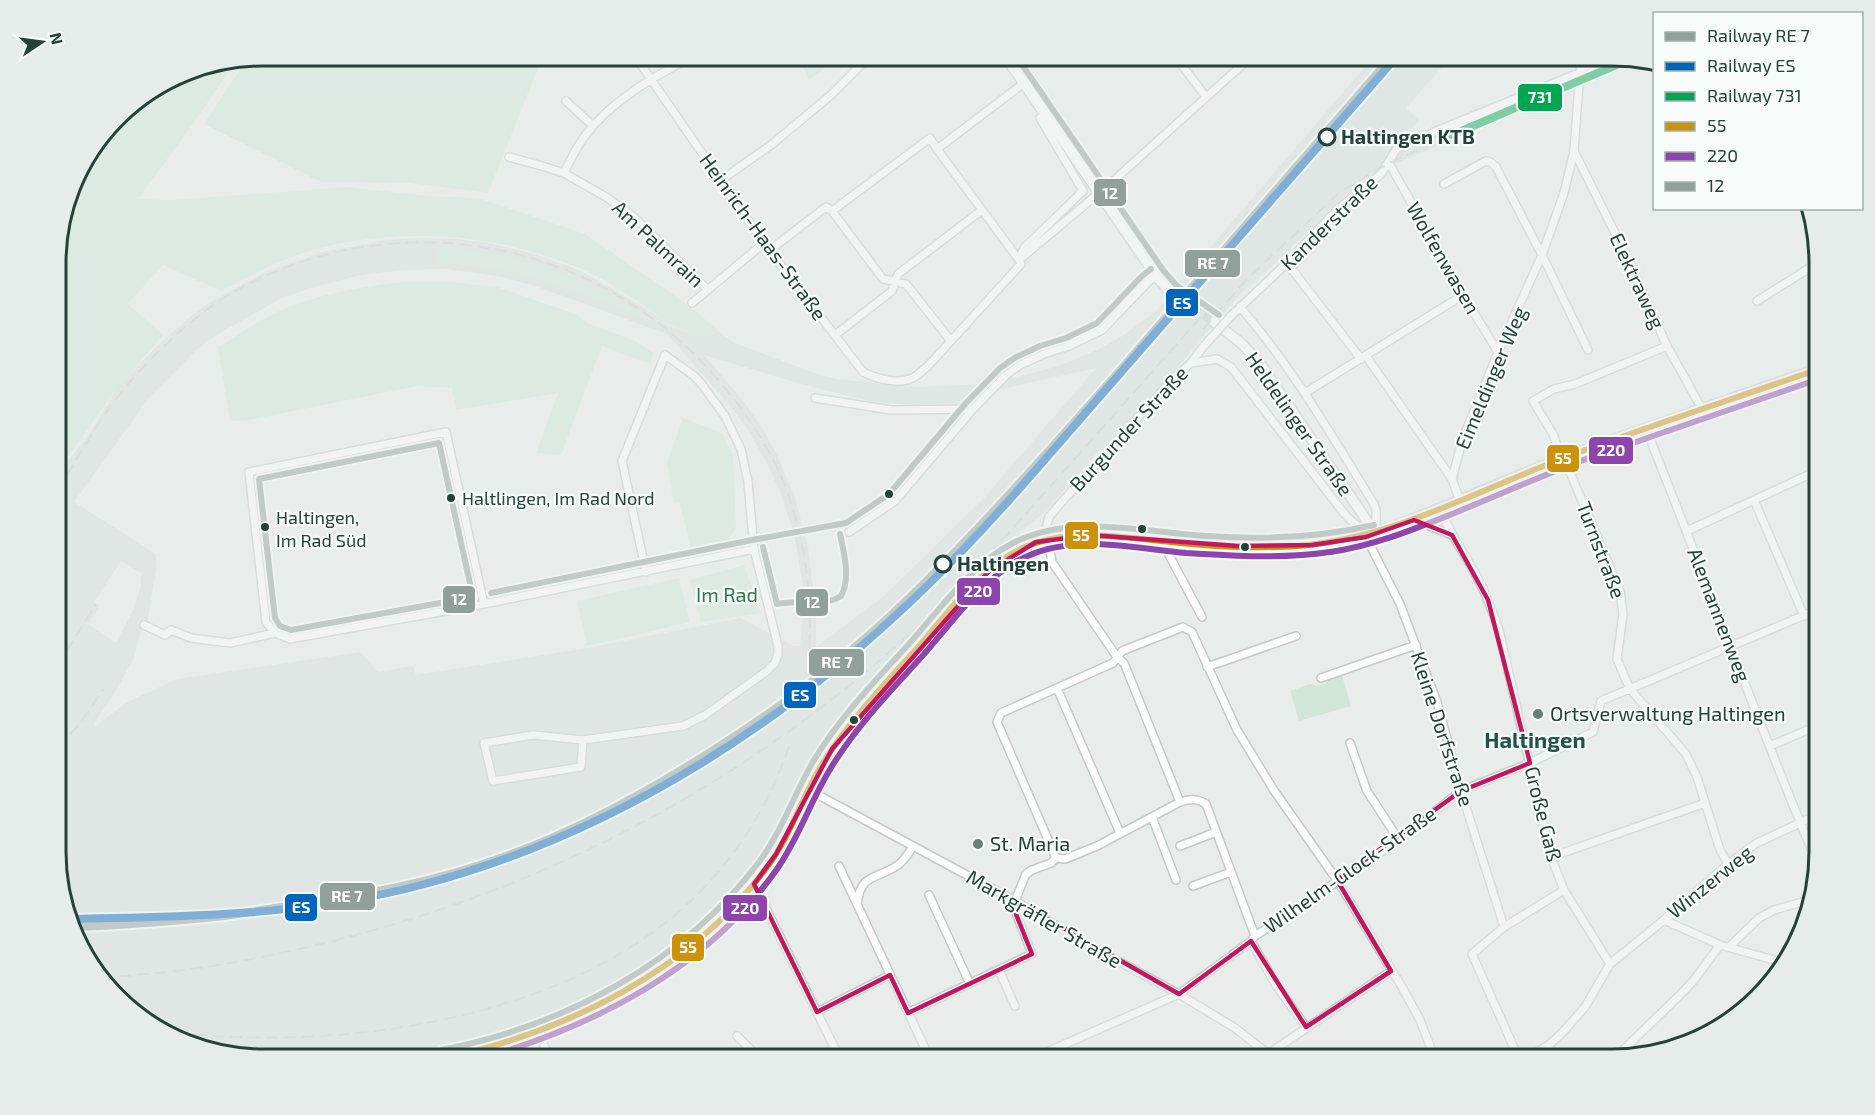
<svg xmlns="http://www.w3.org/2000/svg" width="1875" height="1115" font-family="'Exo 2',sans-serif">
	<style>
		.built { fill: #d6dedb; fill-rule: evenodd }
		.green { fill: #d1e6d8 }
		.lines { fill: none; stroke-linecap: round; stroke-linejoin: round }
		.secondary-tunnel { stroke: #c1cbc8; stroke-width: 9; stroke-dasharray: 9 4.5; stroke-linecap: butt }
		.street-casing { stroke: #c5cac8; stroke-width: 10 }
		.secondary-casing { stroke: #c3cbc8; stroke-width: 12 }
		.primary-casing { stroke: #c3ccc9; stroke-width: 14 }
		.street { stroke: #fcfcfc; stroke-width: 7 }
		.secondary { stroke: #fcfcfc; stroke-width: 9 }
		.primary { stroke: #cfd7d5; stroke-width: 10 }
		.rail { stroke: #c9cdcc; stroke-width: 2; stroke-dasharray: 12 6; stroke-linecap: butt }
		.street-bridge-casing { stroke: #c5cac8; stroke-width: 10; stroke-linecap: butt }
		.street-bridge { stroke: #fcfcfc; stroke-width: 7 }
		.bus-1-casing { stroke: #f7fbf9; stroke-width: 10 }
		.bus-2-casing { stroke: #f7fbf9; stroke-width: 10 }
		.bus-3-casing { stroke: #f7fbf9; stroke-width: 10 }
		.bus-1 { stroke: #cd920c; stroke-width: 6 }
		.bus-2 { stroke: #8e44ad; stroke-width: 6 }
		.bus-3 { stroke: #92a09c; stroke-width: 6 }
		.rail-1-casing { stroke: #f7fbf9; stroke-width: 12 }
		.rail-2-casing { stroke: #f7fbf9; stroke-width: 12 }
		.rail-3-casing { stroke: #f7fbf9; stroke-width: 12 }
		.rail-1 { stroke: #92a09c; stroke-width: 8 }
		.rail-2 { stroke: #0065bd; stroke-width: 8 }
		.rail-3 { stroke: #00a651; stroke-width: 8 }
		.marked { fill: none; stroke: #c2185b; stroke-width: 4.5; stroke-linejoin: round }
		.stop-dot { fill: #f7fbf9; stroke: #24423a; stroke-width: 3 }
		.bus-dot { fill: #24423a; stroke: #f7fbf9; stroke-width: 2 }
		.poi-dot { fill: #697e78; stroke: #f7fbf9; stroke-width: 2 }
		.labels { text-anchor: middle; stroke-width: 4.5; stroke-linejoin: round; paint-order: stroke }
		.bus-label { font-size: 18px; fill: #24423a; stroke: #f7fbf9; text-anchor: start }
		.stop-label { font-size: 20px; font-weight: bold; fill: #24423a; stroke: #f7fbf9; text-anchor: start }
		.street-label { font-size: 20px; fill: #24423a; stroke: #f7fbf9 }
		.park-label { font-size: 20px; fill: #2d7a4b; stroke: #f7fbf9 }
		.poi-label { font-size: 20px; fill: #24423a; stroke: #f7fbf9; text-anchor: start }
		.quarter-label { font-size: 22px; font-weight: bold; fill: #1f5548; stroke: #f7fbf9 }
		.rim { fill: none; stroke: #24423a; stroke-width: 3 }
		.line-badge { stroke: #f7fbf9; stroke-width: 2 }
		.badge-label { font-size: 16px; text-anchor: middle; font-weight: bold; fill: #fff }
	</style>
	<rect width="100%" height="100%" fill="#e8edeb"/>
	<!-- built -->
	<path class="built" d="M1374 56H1452L1406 108 1419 120 1402 140 1412 146 1575 79 1574 87 1372 174 1329 211 1280 259 1240 294 1118 436 1097 453 1047 510 1006 544 950 597 859 697 835 720 803 782 777 844 749 882 704 928 663 960 592 998 529 1023 481 1038 404 1057 373 1059H262L159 1032 90 967 57 879V474L91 432 117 388 157 346 191 316 210 302 265 272 322 252 386 240 419 238 456 239 491 243 537 255 579 270 647 309 669 326 704 337 718 331 733 342 811 372 836 379 916 387 987 384 1045 370 1072 361 1099 349 1124 335 1156 311ZM446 269 503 277 538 287 667 334 731 407 749 431 765 460 781 493 795 538 803 587V617L800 646H793L741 618 588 648 416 675 413 666 378 672 361 652 177 679 125 703 94 728V723L116 691 134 657 142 628 148 619 156 570V554L74 502 148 399 196 350 216 335 280 299 310 288 361 275 405 270ZM704 355 798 383 873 402 914 405 971 403 983 393 1096 368 984 498 884 596 816 647V615L808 547 795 498 777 455 764 431 745 403ZM121 561 141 573V586L134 608 116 643 88 624 100 606 94 602Z"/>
	<!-- green -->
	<path class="green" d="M263 56H543L488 193 408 183 321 182 204 124 247 59Z
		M797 56H843L809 79Z
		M236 61 193 124 138 199 172 200 348 187 427 196 478 198 585 234 688 305 718 330 704 337C692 332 677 329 666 323 658 318 652 311 644 306 628 295 611 283 594 275 510 234 402 225 313 250 281 259 250 275 221 291L163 265 128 304 163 335 113 394 57 471V236L77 171 126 107 184 71Z
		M434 247C482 249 529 259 574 278 601 289 626 305 652 320 597 301 543 275 485 267 470 265 454 264 439 263Z
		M402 282H452L497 287 578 315 587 323 635 341 654 353 650 364 602 346 561 455 536 453 558 393 456 410 452 388 417 386 249 420 230 421 218 347C238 335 258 321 279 311 318 294 360 287 402 282Z
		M683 418 722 433 733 456 736 527C727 548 710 546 691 550L680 503 674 504 667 463Z
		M744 565 761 613 701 622 690 580Z
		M679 578 690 622 587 646 577 601Z
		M1341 672 1351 706 1299 721 1290 691 1310 684 1316 686 1326 683 1331 676Z"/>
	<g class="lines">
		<!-- secondary-tunnel -->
		<path class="secondary-tunnel" d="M1170 292 1214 322"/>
		<defs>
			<path id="street" d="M635 56 764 243 863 372C877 379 901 386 916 376 920 373 924 369 928 366L1021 264 1019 260 1112 182 1252 56
				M1175 56 1206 97
				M1113 58 1116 56
				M566 101 593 126
				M937 149 1019 260 1024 248 1083 191 1040 118 1045 114
				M1574 151 1625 253 1667 346 1702 409
				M509 157 542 166 564 173 606 197 634 217 708 290
				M1389 163 1463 295 1498 352
				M564 173C570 161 576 148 584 137 611 100 654 77 693 56
				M721 180 771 145 831 95 870 56
				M1444 184 1486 161 1490 162 1496 167 1542 255 1588 350
				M832 211 883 279 906 284 951 341
				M770 250 826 207 832 211 930 138 937 149 1024 83
				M1287 263 1361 359
				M1757 301 1819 262
				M692 303 764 243
				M1230 317 1287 263 1337 210 1381 174 1396 150 1402 145 1618 57
				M835 335 892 291 898 274 982 210
				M1667 346 1575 384 1554 389 1533 401 1553 434 1560 454 1564 458 1620 591 1623 614 1617 659 1630 689 1686 754 1697 777 1720 850 1728 864
				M1366 356 1452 479
				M1191 363 1217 359 1231 367 1343 512C1353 524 1361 529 1376 534V510L1374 504C1332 436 1292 367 1240 307
				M1305 393 1463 295
				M815 398 891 410 973 409
				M1646 429C1705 575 1757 723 1819 867
				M1754 500 1804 616
				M1460 501 1452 479 1462 441 1498 352 1542 255 1564 193 1574 151 1581 56
				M1441 510C1449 533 1463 551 1475 573 1485 591 1492 610 1499 630L1551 857 1564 890 1610 964
				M1414 520 1452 535
				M1687 531 1819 470
				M849 532 895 501 973 409 1006 375 1020 365 1044 354 1069 346 1102 330 1148 282 1156 276
				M1366 537 1400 604 1437 702 1461 791 1504 927 1472 954 1519 1059
				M1169 543V555L1202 617
				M144 625 165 635 171 630 191 638 230 643 275 633 290 639 484 604 754 549
				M275 633 266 622 249 472 446 432 484 604
				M1207 667 1296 636
				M1321 678 1416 645
				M1057 688 1120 833
				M583 740 581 767 493 781 484 743 533 735 583 740 683 726 705 715 767 671 775 663 778 654V646L754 549 748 482 741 449 725 416 700 382 693 375 665 355 622 461 646 572
				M1350 743 1367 791 1399 840
				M1770 746 1819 725
				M809 790 1015 901 1092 947 1179 994 1235 1028 1268 1054 1271 1059
				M1180 802 1124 663 1117 657 1052 562 1046 529 1049 517 1060 504 1173 379 1191 363 1203 347
				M1152 817 1176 880
				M1180 846 1216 832
				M1551 857 1705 803
				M1056 858 1065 859 1097 846 1180 802C1191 799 1197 798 1206 804L1255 936
				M839 866 930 1059
				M754 884 840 1059
				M1193 886 1231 872
				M929 895 970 984
				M857 904C861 872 877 880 898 865 905 860 909 853 913 846
				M1664 920 1720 945 1785 963
				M1504 927 1564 890
				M1251 941 1276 985 1306 1027
				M1729 947 1759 918 1774 910 1809 900
				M999 970 1015 1006
				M817 1012 890 975
				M908 1013 1032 954 1016 913 1015 901 1026 874 1032 870 1051 863 1056 858 997 722 1001 713 1113 663 1122 651 1183 627 1192 632 1237 730 1275 792 1337 880 1402 987 1420 1020 1435 1059
				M538 1031 550 1059
				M737 1036 752 1051 756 1059
				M1622 1051 1682 993 1694 980 1720 945
				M1268 1054 1391 971
				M1031 1059 1179 994 1251 941 1255 936 1399 840 1461 791 1530 763 1593 732 1601 701 1819 609
				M1526 1059 1550 1044 1562 1033 1585 1007 1610 964 1664 920 1728 864 1757 843 1819 814"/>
			<path id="secondary" d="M1005 56 1156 276 1170 292
				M1214 322 1241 343 1259 362 1376 534"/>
			<path id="primary" d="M443 1059C486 1050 527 1036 567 1019 649 983 715 939 768 866 790 835 801 799 821 766 847 722 883 685 918 647 944 618 978 574 1010 555 1058 524 1113 537 1166 542 1198 545 1230 547 1261 547 1310 548 1356 541 1401 525L1564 458 1819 369"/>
		</defs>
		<!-- street casing -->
		<use href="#street" class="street-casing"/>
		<!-- secondary casing -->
		<use href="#secondary" class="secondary-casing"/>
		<!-- primary casing -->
		<use href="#primary" class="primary-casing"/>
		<!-- street -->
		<use href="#street" class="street"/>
		<!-- secondary -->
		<use href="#secondary" class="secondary"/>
		<!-- primary -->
		<use href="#primary" class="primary"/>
		<!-- rail -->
		<path class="rail" d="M1203 329 1248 278 1340 192 1389 163 1452 135
			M57 491C75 463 91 433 110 407 142 363 196 311 244 286 407 202 601 242 719 381 748 415 773 452 788 494 806 545 812 597 809 651
			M57 667 96 604
			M57 747C76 731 90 710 103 689
			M101 978C148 974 195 970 241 961 490 915 714 809 903 640 958 591 1007 535 1056 480 1107 423 1157 366 1208 309
			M158 1030C312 1052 515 1028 646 937 715 890 766 819 791 740"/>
		<defs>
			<path id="street-bridge" d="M1203 347 1230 317"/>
		</defs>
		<!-- street-bridge casing -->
		<use href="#street-bridge" class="street-bridge-casing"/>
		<!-- street-bridge -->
		<use href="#street-bridge" class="street-bridge"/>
		<defs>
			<path id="bus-1" d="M443 1059C567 1031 690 972 767 867 790 837 801 799 821 766 848 722 884 685 919 646 947 614 974 576 1011 554 1061 525 1117 537 1171 542 1206 546 1242 548 1277 547 1383 545 1468 494 1564 458 1648 426 1734 399 1819 369"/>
			<path id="bus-2" d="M479 1059C593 1027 707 969 777 869 798 839 810 803 829 771 855 727 891 691 925 653 952 622 978 585 1014 563 1067 531 1129 548 1186 553 1234 556 1283 559 1330 552 1373 546 1412 530 1452 514 1489 499 1525 483 1563 468 1592 456 1623 447 1653 436 1708 417 1764 398 1819 379"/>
			<path id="bus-3" d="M1016 56 1163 270 1176 285 1219 315
				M439 443 473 597 291 630 280 626 275 618 259 479Z
				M763 547 777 604C794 600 829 606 841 596 851 578 844 553 840 534
				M491 593 752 540 846 523 889 494 966 403 1000 368 1016 357 1040 346 1066 338 1097 323 1142 276 1151 269
				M441 1050C564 1026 683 963 759 862 782 831 794 794 814 760 840 717 875 681 909 644 939 610 972 564 1013 543 1072 513 1143 532 1207 536 1264 540 1318 538 1374 525"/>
		</defs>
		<!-- bus-1 casing -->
		<use href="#bus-1" class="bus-1-casing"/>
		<!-- bus-2 casing -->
		<use href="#bus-2" class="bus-2-casing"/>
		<!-- bus-3 casing -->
		<use href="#bus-3" class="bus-3-casing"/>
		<!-- bus-1 -->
		<use href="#bus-1" class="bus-1"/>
		<!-- bus-2 -->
		<use href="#bus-2" class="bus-2"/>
		<!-- bus-3 -->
		<use href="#bus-3" class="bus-3"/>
		<defs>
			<path id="rail-1" d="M75 927C122 925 169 922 215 917 237 915 259 910 281 907 358 896 433 883 506 856 579 830 647 792 712 751 775 711 835 667 890 616 970 541 1043 457 1116 375 1209 269 1300 162 1392 56"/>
			<path id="rail-2" d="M72 919C190 917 311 915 425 884 617 833 791 720 931 582 994 521 1051 452 1109 386 1204 278 1298 170 1392 62"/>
			<path id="rail-3" d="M1452 135 1628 60"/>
		</defs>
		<!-- rail-1 casing -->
		<use href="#rail-1" class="rail-1-casing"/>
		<!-- rail-2 casing -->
		<use href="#rail-2" class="rail-2-casing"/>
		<!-- rail-3 casing -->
		<use href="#rail-3" class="rail-3-casing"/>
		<!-- rail-1 -->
		<use href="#rail-1" class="rail-1"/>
		<!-- rail-2 -->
		<use href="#rail-2" class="rail-2"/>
		<!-- rail-3 -->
		<use href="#rail-3" class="rail-3"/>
	</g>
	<!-- marked area -->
	<path d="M0 0H1875V1115H0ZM1414 520 1452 535 1488 600 1530 763 1461 791 1337 880 1391 971 1306 1027 1251 941 1179 994 1009 897 1032 954 908 1013 890 975 817 1012 754 884 776 854 832 749 989 571 1036 542 1090 535 1238 546 1312 545 1366 537Z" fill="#e8edeb" fill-opacity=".55" fill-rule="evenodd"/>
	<path class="marked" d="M1414 520 1452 535 1488 600 1530 763 1461 791 1337 880 1391 971 1306 1027 1251 941 1179 994 1009 897 1032 954 908 1013 890 975 817 1012 754 884 776 854 832 749 989 571 1036 542 1090 535 1238 546 1312 545 1366 537Z"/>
	<!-- markers -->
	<g class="stop-dot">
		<circle cx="1327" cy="137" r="8"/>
		<circle cx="943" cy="564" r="8"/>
	</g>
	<g class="bus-dot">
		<circle cx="889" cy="494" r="5"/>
		<circle cx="451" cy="498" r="5"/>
		<circle cx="265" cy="527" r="5"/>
		<circle cx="1142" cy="529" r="5"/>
		<circle cx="1245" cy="547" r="5"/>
		<circle cx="854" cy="720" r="5"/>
	</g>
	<g class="poi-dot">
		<circle cx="1538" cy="714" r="6"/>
		<circle cx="978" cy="844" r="6"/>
	</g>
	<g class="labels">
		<!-- bus labels -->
		<g class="bus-label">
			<text x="462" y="505">Haltlingen, Im Rad Nord</text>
			<text x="276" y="524">Haltingen,<tspan x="276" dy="23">Im Rad Süd</tspan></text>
		</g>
		<!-- stop labels -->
		<g class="stop-label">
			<text x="1341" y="144">Haltingen KTB</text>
			<text x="957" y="571">Haltingen</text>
		</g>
		<!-- street labels -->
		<g class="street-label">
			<text transform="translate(1329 223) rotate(-44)" y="7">Kanderstraße</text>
			<text transform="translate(763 237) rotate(54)" y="7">Heinrich-Haas-Straße</text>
			<text transform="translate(658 244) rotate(43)" y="7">Am Palmrain</text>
			<text transform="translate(1443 258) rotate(60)" y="7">Wolfenwasen</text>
			<text transform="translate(1637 281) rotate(65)" y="7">Elektraweg</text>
			<text transform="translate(1491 378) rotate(-67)" y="7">Eimeldinger Weg</text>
			<text transform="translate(1299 424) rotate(55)" y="7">Heldelinger Straße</text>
			<text transform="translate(1129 429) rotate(-47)" y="7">Burgunder Straße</text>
			<text transform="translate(1601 550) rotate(69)" y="7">Turnstraße</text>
			<text transform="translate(1719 615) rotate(69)" y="7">Alemannenweg</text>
			<text transform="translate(1442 729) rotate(72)" y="7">Kleine Dorfstraße</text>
			<text transform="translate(1543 814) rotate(76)" y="7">Große Gaß</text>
			<text transform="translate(1350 870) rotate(-35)" y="7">Wilhelm-Glock-Straße</text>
			<text transform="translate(1710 882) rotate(-39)" y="7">Winzerweg</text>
			<text transform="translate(1044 919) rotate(30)" y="7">Markgräfler Straße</text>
		</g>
		<!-- park labels -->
		<g class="park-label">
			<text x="727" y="602">Im Rad</text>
		</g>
		<!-- poi labels -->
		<g class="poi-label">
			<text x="1550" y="721">Ortsverwaltung Haltingen</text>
			<text x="990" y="851">St. Maria</text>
		</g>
		<!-- quarter labels -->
		<g class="quarter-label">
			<text x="1535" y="748">Haltingen</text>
		</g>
	</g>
	<!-- crop -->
	<path d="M0 0H1875V1115H0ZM263 66H1612A197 197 0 0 1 1809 263V852A197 197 0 0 1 1612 1049H263A197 197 0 0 1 66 852V263A197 197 0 0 1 263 66Z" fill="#e6ecea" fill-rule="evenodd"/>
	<path class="rim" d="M263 66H1612A197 197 0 0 1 1809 263V852A197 197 0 0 1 1612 1049H263A197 197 0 0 1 66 852V263A197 197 0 0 1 263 66Z"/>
	<g class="line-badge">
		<rect x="1517" y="83" width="46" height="29" rx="6" fill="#00a651"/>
		<rect x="1093" y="178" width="34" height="29" rx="6" fill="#92a09c"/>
		<rect x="1184" y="249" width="57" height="29" rx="6" fill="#92a09c"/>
		<rect x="1165" y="288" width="34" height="29" rx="6" fill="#0065bd"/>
		<rect x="1588" y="436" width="46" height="29" rx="6" fill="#8e44ad"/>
		<rect x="1546" y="444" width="34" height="29" rx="6" fill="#cd920c"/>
		<rect x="1064" y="521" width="35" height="29" rx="6" fill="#cd920c"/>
		<rect x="956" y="577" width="45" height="29" rx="6" fill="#8e44ad"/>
		<rect x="442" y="585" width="34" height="29" rx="6" fill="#92a09c"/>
		<rect x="795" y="588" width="34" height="29" rx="6" fill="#92a09c"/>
		<rect x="808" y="648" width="57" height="29" rx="6" fill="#92a09c"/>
		<rect x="783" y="681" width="34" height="28" rx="6" fill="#0065bd"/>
		<rect x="319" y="882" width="57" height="29" rx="6" fill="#92a09c"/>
		<rect x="284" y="893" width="34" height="29" rx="6" fill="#0065bd"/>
		<rect x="722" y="894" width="46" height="28" rx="6" fill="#8e44ad"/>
		<rect x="671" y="933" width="34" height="29" rx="6" fill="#cd920c"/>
	</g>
	<g class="badge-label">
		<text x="1540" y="103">731</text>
		<text x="1110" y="199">12</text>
		<text x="1213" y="269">RE 7</text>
		<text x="1182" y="309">ES</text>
		<text x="1611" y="456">220</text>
		<text x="1563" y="464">55</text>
		<text x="1081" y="541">55</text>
		<text x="978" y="597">220</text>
		<text x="459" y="605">12</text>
		<text x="812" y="608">12</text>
		<text x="837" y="668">RE 7</text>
		<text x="800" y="701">ES</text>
		<text x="347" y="902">RE 7</text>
		<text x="301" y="913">ES</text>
		<text x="745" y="914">220</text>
		<text x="688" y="953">55</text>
	</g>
	<!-- legend -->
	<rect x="1653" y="12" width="210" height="198" fill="#f7fbf9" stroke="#a3b1ad" stroke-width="1.5"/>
	<rect x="1665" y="32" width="30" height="9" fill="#92a09c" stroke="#a3b1ad" stroke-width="1.5"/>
	<text x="1707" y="42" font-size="18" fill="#24423a">Railway RE 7</text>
	<rect x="1665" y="62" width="30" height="9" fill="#0065bd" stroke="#a3b1ad" stroke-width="1.5"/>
	<text x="1707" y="72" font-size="18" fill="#24423a">Railway ES</text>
	<rect x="1665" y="92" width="30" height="9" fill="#00a651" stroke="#a3b1ad" stroke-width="1.5"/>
	<text x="1707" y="102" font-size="18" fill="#24423a">Railway 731</text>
	<rect x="1665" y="122" width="30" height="9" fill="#cd920c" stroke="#a3b1ad" stroke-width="1.5"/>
	<text x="1707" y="132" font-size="18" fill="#24423a">55</text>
	<rect x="1665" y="152" width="30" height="9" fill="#8e44ad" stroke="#a3b1ad" stroke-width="1.5"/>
	<text x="1707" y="162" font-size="18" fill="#24423a">220</text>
	<rect x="1665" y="182" width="30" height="9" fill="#92a09c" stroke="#a3b1ad" stroke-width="1.5"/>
	<text x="1707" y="192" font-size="18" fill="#24423a">12</text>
	<!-- north arrow -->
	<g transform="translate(42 42) rotate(77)" stroke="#f7fbf9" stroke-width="4.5" paint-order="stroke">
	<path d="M0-4.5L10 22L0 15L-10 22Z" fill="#24423a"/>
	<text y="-9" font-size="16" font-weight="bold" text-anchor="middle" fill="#24423a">N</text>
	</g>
</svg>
